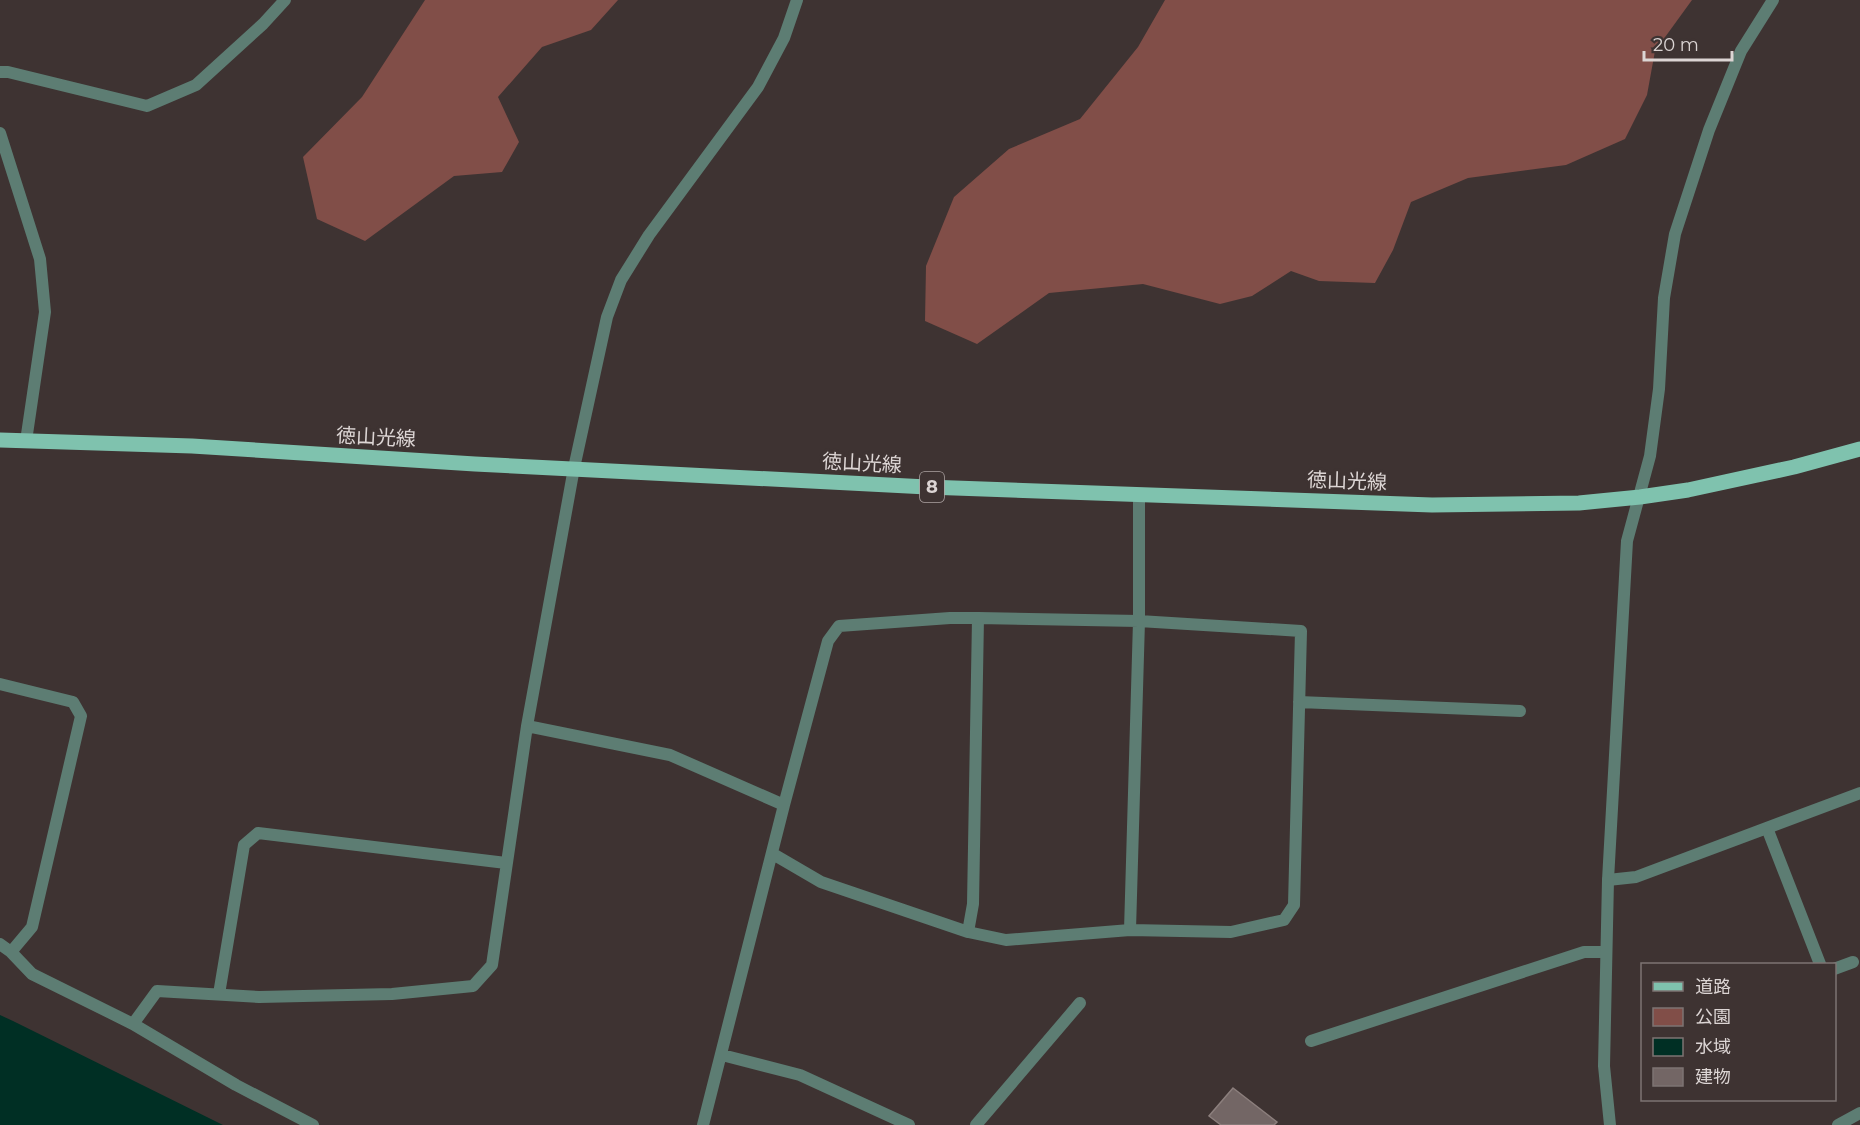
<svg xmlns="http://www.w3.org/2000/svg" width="1860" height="1125" font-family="Montserrat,'Noto Sans JP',sans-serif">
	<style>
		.green { fill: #814e48 }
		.water { fill: #002f24 }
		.building { fill: #736665; stroke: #8c7f7d; stroke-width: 1.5 }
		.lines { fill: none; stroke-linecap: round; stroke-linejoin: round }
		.minor { stroke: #5d7d73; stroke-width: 12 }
		.tertiary { stroke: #5d7d73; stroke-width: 12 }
		.primary { stroke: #7fc2ae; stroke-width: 15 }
		.labels { text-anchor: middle; stroke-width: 6; stroke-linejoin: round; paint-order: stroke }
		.shield { fill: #3e3332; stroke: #ada4a3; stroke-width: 1.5 }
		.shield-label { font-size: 18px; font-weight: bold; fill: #dcd5d4 }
		.street-label { font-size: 20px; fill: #dcd5d4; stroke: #3e3332 }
	</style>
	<rect width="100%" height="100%" fill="#3e3332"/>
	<!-- green -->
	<path class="green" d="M425 0H618L591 30 542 47 498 97 519 142 502 172 454 176 365 241 317 219 303 157 362 97Z
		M1165 0H1692L1655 51 1647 95 1625 139 1566 165 1468 178 1411 202 1393 250 1375 283 1319 281 1291 271 1252 296 1220 304 1143 284 1049 293 977 344 925 321 926 266 954 197 1009 149 1080 119 1138 47Z"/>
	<!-- water -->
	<path class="water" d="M0 1015 13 1021 223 1125H0Z"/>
	<!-- building -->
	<path class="building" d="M1233 1088 1277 1122 1274 1125H1221L1209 1116Z"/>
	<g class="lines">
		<!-- minor -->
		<path class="minor" d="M0 72H8L147 106 196 85 263 24 285 0
			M0 133 40 259 45 312 26 441
			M0 684 73 702 81 716 32 927 11 952
			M1299 702 1520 711
			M527 726 670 755 784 805 703 1125
			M1767 828 1820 964
			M773 854 821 882 968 932 1006 940 1130 930 1231 932 1284 920 1294 905 1301 631 1139 621 978 618H950L839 626 828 641 784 805
			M1608 880 1636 877 1860 793
			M1130 930 1139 621V495
			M968 932 973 904 978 618
			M0 944 11 952 32 974 133 1024 236 1085 313 1125
			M1834 969 1853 962
			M219 994 244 845 258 833 506 863
			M133 1024 157 991 259 997 392 994 473 986 492 965 527 726 574 468
			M1311 1041 1584 952H1606
			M722 1055 800 1075 909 1125
			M976 1125 1080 1003
			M1838 1125 1860 1113"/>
		<!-- tertiary -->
		<path class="tertiary" d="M574 468 607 317 621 280 649 235 758 87 784 38 797 0
			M1610 1125 1604 1066 1608 880 1627 541 1650 456 1659 389 1664 298 1675 234 1709 130 1741 51 1773 0"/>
		<!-- primary -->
		<path class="primary" d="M0 440 192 446 475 464 927 487 1432 505 1579 503 1640 497 1688 490 1794 467 1860 449"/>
	</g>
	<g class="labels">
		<!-- shield labels -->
		<rect class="shield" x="920" y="472" width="24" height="30" rx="4.5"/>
		<g class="shield-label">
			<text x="932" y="493">8</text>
		</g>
		<!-- street labels -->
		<g class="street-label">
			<text transform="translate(376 437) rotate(3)" y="7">徳山光線</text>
			<text transform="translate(862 463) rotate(3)" y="7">徳山光線</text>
			<text transform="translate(1347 481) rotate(2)" y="7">徳山光線</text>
		</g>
	</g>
	<!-- legend -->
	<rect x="1641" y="963" width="195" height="138" fill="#3e3332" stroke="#7d7473" stroke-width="1.5"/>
	<rect x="1653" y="982" width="30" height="9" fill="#7fc2ae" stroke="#7d7473" stroke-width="1.5"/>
	<text x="1695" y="993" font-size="18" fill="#dcd5d4">道路</text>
	<rect x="1653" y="1008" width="30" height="18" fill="#814e48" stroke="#7d7473" stroke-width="1.5"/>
	<text x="1695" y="1023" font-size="18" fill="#dcd5d4">公園</text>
	<rect x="1653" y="1038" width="30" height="18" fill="#002f24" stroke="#7d7473" stroke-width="1.5"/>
	<text x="1695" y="1053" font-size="18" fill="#dcd5d4">水域</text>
	<rect x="1653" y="1068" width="30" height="18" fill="#736665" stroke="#7d7473" stroke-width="1.5"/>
	<text x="1695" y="1083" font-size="18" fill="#dcd5d4">建物</text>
	<!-- scale -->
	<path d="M1644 51v9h88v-9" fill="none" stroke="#dcd5d4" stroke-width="3"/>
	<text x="1653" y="51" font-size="18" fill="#dcd5d4" stroke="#3e3332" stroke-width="4.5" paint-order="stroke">20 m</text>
</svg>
